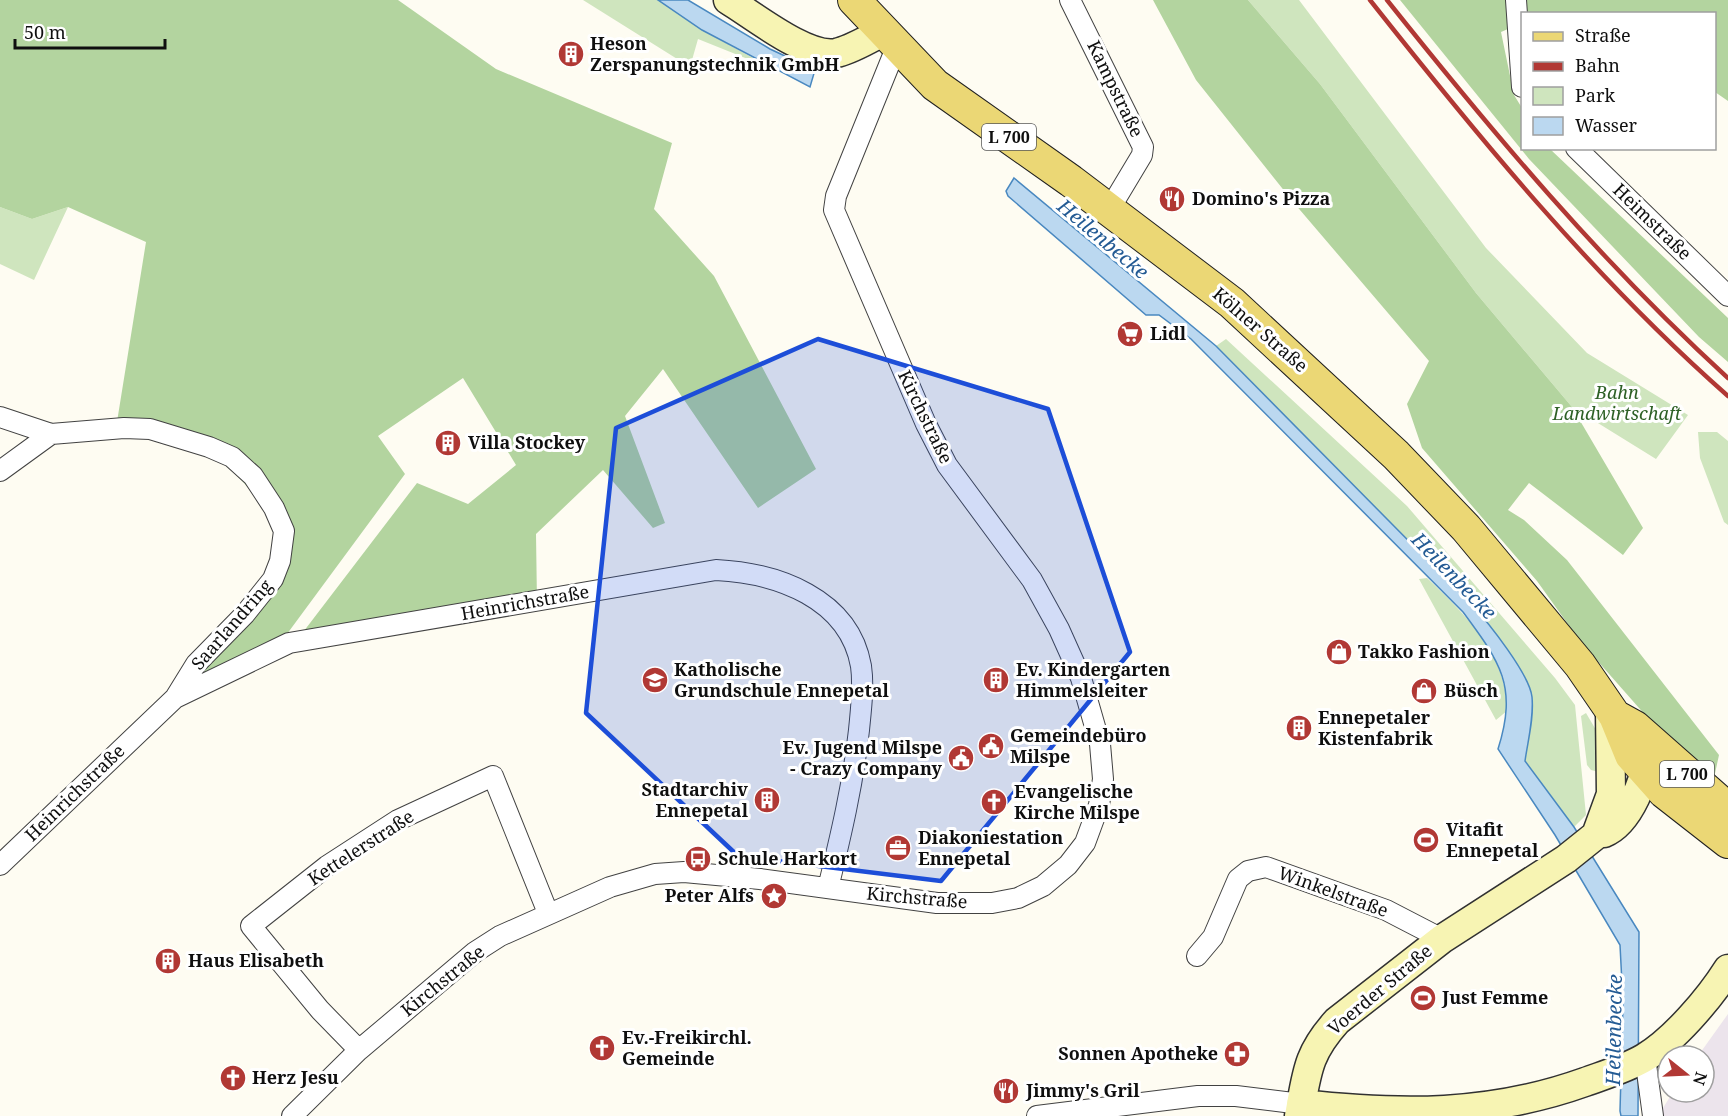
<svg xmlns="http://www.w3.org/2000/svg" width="1728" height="1116" font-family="'Noto Serif',serif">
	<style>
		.industrial { fill: #ece4ec }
		.green { fill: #cfe5be }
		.forest { fill: #b3d49f }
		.water { fill: #bbd8f0; stroke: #4988c0; stroke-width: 1.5 }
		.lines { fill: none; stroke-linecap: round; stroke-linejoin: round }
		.street-casing { stroke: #424242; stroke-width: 22 }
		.secondary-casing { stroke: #313131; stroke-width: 31 }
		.primary-casing { stroke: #202020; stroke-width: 34 }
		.street { stroke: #fff; stroke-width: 20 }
		.secondary { stroke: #f7f4b3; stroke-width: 28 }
		.primary { stroke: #ebd775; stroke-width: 32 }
		.rail { stroke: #b13834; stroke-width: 4.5 }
		.marked { fill: #1d4ed8; fill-opacity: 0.2; stroke: #1d4ed8; stroke-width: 4.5; stroke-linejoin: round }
		.labels { text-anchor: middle; stroke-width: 6; stroke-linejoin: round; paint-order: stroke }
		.shield { fill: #fff; stroke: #575757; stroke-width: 1.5 }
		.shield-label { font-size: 16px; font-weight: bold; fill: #0f0f0f }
		.poi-label { font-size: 18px; font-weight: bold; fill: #0f0f0f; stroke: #fff; text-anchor: start }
		.street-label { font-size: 18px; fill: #0f0f0f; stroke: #fff }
		.park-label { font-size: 18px; font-style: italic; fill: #2d6025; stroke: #fff }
		.water-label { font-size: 20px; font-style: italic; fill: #245b94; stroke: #fff }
	</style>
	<rect width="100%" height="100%" fill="#fefcf2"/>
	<!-- industrial -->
	<path class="industrial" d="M1728 1014V1116H1658L1673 1092H1704V1056H1698Z"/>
	<!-- green -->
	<path class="green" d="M583 0H658L702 30 773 69 698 39 690 67Z
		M1248 0H1299L1486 248 1587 353 1688 415 1656 459 1572 407 1476 293 1320 84Z
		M0 207 32 219 68 207 34 280 0 264Z
		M1226 339 1407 506 1555 678 1575 705 1586 815 1574 827 1525 761 1531 725 1472 605 1216 346Z
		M1698 432H1717L1728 441V525L1724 522 1700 458Z
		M1427 578C1467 616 1504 652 1508 710L1496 720 1419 579Z
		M1586 713 1596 730 1603 773 1591 770 1587 765 1581 716Z"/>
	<!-- forest -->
	<path class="forest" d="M0 0H398L496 69 672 143 654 209 714 276 816 469 758 508 663 369 625 416 665 523 653 528 603 470 536 534 537 603 294 644 417 483 468 504 516 465 463 378 378 436 405 474 273 653 204 685 187 667 267 578 279 535C255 490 229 459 181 440 162 433 137 432 116 428L146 242 68 207 32 219 0 207Z
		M1153 0H1248L1320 84 1476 293 1572 407 1643 528 1623 555 1529 483 1508 510 1524 520 1567 560 1719 755 1714 778 1654 725 1580 641 1537 581 1422 448 1407 404 1429 361 1294 203 1196 80Z
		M1400 0H1728V101L1715 92 1714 14H1522V23L1501 32 1514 95 1522 108V148L1550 149 1728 318V362L1699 337 1529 159Z"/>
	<!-- water -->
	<path class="water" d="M658 0H688L770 49 815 70 810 87 702 30Z
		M1014 178 1216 346 1472 605C1488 622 1530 675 1532 697 1534 718 1528 740 1525 761L1574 827 1639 932 1638 1116H1621L1620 1111 1623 1003 1620 945 1555 835 1498 749C1518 686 1500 662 1463 612L1191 339 1159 315H1146L1008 196 1006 191Z"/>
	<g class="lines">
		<defs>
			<path id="street" d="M1070 0 1143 147 1142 155 1109 210
				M1516 0 1522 87
				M1576 148 1728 296
				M0 417 51 434
				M0 471 51 434 124 428 150 429 209 447 232 457 253 476 274 508 284 531 280 561 273 579 245 614 196 664 175 698
				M0 865 175 698 289 643 716 570C777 573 849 598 861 666 864 687 861 709 859 730 853 784 841 835 828 888
				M1197 956 1213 937 1238 879 1248 871 1266 867 1386 910 1442 939
				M359 1050 320 1010 251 926 327 866 398 820 493 776 548 913
				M1645 1057 1653 1116
				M292 1116 359 1050 475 952 500 936 610 887 655 874 684 872 760 879 937 903H992L1018 898 1043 886 1068 865 1085 843 1099 805 1103 779 1100 744 1081 678 1059 629 1032 580 947 465 926 424 834 210 836 196 896 48
				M1037 1116 1198 1096H1236L1301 1104"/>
			<path id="secondary" d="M728 0C753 15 806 58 836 53 851 50 868 39 883 32
				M1604 833C1629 823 1648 776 1647 751
				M1301 1104C1400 1115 1490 1116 1585 1082 1604 1075 1625 1069 1644 1058 1674 1040 1709 999 1728 969
				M1299 1116C1307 1073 1307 1054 1337 1021L1442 939 1566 859 1596 835 1611 794 1610 710"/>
			<path id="primary" d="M854 0 935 85 1071 181 1232 303 1396 455 1466 528 1580 665 1615 716 1631 755 1664 792 1728 842
				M1615 716 1635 727 1728 809"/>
		</defs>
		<!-- street casing -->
		<use href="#street" class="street-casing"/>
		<!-- secondary casing -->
		<use href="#secondary" class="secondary-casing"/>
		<!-- primary casing -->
		<use href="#primary" class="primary-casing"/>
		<!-- street -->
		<use href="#street" class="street"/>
		<!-- secondary -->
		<use href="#secondary" class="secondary"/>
		<!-- primary -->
		<use href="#primary" class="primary"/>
		<!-- rail -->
		<path class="rail" d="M1370 0C1480 139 1594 278 1728 396
			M1387 0C1493 133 1602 263 1728 378"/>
	</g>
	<!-- marked area -->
	<path class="marked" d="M818 339 1048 409 1130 652 941 881 738 856 586 713 616 428Z"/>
	<!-- icons -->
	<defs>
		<symbol id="building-disc" viewBox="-11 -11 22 22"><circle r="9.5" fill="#b13834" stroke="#fff"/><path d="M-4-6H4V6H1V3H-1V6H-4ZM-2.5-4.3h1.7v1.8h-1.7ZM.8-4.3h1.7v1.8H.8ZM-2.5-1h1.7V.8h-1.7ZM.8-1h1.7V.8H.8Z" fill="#fff"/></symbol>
		<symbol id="restaurant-disc" viewBox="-11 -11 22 22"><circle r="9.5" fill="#b13834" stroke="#fff"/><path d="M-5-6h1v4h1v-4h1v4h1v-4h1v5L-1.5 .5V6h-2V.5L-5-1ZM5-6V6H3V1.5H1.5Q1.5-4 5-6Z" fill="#fff"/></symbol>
		<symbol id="supermarket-disc" viewBox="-11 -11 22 22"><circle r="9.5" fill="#b13834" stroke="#fff"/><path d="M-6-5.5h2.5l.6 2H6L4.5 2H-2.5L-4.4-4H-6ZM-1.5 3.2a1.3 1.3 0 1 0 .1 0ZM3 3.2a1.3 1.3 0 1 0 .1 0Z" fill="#fff"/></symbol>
		<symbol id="shop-disc" viewBox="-11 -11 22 22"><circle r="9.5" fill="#b13834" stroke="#fff"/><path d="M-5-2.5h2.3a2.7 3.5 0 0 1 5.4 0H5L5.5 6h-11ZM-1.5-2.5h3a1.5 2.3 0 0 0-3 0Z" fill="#fff"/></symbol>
		<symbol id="school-disc" viewBox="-11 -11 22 22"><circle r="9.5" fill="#b13834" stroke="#fff"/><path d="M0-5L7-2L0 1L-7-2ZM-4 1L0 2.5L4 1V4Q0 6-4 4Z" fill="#fff"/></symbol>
		<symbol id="civic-disc" viewBox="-11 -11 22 22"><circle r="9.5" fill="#b13834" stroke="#fff"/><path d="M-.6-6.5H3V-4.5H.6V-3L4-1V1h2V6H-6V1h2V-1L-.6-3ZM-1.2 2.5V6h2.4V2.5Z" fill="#fff"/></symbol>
		<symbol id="church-disc" viewBox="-11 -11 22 22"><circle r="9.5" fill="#b13834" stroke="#fff"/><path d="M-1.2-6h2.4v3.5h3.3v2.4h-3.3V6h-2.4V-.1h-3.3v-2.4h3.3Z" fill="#fff"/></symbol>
		<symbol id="stadium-disc" viewBox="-11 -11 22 22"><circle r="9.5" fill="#b13834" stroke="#fff"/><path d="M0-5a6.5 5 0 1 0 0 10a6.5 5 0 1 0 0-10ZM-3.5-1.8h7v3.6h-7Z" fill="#fff"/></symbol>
		<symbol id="office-disc" viewBox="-11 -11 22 22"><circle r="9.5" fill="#b13834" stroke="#fff"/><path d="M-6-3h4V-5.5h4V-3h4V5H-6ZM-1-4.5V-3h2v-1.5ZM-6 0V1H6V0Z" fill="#fff"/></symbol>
		<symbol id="bus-disc" viewBox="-11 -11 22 22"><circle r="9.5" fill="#b13834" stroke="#fff"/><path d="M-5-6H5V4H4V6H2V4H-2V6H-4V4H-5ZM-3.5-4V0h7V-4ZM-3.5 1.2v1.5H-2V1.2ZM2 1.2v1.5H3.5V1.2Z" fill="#fff"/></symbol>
		<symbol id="sight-disc" viewBox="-11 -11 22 22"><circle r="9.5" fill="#b13834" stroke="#fff"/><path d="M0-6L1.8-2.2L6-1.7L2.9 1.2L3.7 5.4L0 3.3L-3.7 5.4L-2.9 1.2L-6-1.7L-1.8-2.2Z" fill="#fff"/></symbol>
		<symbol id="pharmacy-disc" viewBox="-11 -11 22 22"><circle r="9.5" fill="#b13834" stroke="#fff"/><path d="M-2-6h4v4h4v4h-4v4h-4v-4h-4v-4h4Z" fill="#fff"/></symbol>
	</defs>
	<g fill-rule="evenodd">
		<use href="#building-disc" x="556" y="39" width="30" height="30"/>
		<use href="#restaurant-disc" x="1157" y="184" width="30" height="30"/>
		<use href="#supermarket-disc" x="1115" y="319" width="30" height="30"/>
		<use href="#building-disc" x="433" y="428" width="30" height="30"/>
		<use href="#shop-disc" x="1324" y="637" width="30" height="30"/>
		<use href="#school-disc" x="640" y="665" width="30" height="30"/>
		<use href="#building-disc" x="981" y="665" width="30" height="30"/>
		<use href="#shop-disc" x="1409" y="676" width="30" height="30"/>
		<use href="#building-disc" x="1284" y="713" width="30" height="30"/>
		<use href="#civic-disc" x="976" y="731" width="30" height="30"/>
		<use href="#civic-disc" x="946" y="743" width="30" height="30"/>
		<use href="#building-disc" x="752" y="785" width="30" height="30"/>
		<use href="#church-disc" x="979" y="787" width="30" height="30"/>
		<use href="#stadium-disc" x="1411" y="825" width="30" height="30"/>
		<use href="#office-disc" x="883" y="833" width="30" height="30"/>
		<use href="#bus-disc" x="683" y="844" width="30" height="30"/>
		<use href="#sight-disc" x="759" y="881" width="30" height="30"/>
		<use href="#building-disc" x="153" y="946" width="30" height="30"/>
		<use href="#stadium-disc" x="1408" y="983" width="30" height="30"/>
		<use href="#church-disc" x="587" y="1033" width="30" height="30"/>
		<use href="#pharmacy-disc" x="1222" y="1039" width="30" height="30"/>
		<use href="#church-disc" x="218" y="1063" width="30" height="30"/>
		<use href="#restaurant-disc" x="991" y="1076" width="30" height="30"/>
	</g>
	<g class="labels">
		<!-- shield labels -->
		<g class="shield">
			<rect x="982" y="124" width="54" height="26" rx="4.5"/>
			<rect x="1660" y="761" width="54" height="26" rx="4.5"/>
		</g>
		<g class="shield-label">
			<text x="1009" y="143">L 700</text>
			<text x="1687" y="780">L 700</text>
		</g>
		<!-- poi labels -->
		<g class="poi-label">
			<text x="590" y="50">Heson<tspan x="590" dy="21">Zerspanungstechnik GmbH</tspan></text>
			<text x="1192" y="205">Domino's Pizza</text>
			<text x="1150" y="340">Lidl</text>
			<text x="468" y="449">Villa Stockey</text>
			<text x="1358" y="658">Takko Fashion</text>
			<text x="674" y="676">Katholische<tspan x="674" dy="21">Grundschule Ennepetal</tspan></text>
			<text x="1016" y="676">Ev. Kindergarten<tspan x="1016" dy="21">Himmelsleiter</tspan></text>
			<text x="1444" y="697">Büsch</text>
			<text x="1318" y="724">Ennepetaler<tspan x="1318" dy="21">Kistenfabrik</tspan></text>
			<text x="1010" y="742">Gemeindebüro<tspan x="1010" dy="21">Milspe</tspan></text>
			<text x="942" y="754" text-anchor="end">Ev. Jugend Milspe<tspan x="942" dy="21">- Crazy Company</tspan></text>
			<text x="748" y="796" text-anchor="end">Stadtarchiv<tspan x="748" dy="21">Ennepetal</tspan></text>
			<text x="1014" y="798">Evangelische<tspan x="1014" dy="21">Kirche Milspe</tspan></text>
			<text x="1446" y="836">Vitafit<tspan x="1446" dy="21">Ennepetal</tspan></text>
			<text x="918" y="844">Diakoniestation<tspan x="918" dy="21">Ennepetal</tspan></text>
			<text x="718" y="865">Schule Harkort</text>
			<text x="754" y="902" text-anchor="end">Peter Alfs</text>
			<text x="188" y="967">Haus Elisabeth</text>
			<text x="1442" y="1004">Just Femme</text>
			<text x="622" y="1044">Ev.-Freikirchl.<tspan x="622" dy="21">Gemeinde</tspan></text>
			<text x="1218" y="1060" text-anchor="end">Sonnen Apotheke</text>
			<text x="252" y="1084">Herz Jesu</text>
			<text x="1026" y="1097">Jimmy's Gril</text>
		</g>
		<!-- street labels -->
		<g class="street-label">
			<text transform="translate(1115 89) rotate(64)" y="6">Kampstraße</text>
			<text transform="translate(1652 222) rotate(44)" y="6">Heimstraße</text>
			<text transform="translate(1260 330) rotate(41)" y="6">Kölner Straße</text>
			<text transform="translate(925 417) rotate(64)" y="6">Kirchstraße</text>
			<text transform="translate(525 603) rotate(-10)" y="6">Heinrichstraße</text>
			<text transform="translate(232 625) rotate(-49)" y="6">Saarlandring</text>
			<text transform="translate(75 793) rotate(-44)" y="6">Heinrichstraße</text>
			<text transform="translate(361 848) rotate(-33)" y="6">Kettelerstraße</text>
			<text transform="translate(1333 892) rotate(20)" y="6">Winkelstraße</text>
			<text transform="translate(917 898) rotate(5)" y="6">Kirchstraße</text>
			<text transform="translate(443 981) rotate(-39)" y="6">Kirchstraße</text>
			<text transform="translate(1380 990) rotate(-40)" y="6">Voerder Straße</text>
		</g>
		<!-- park labels -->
		<g class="park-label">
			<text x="1617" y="399">Bahn<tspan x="1617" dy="21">Landwirtschaft</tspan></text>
		</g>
		<!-- water labels -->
		<g class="water-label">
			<text transform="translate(1103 239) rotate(40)" y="7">Heilenbecke</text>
			<text transform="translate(1454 576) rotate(46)" y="7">Heilenbecke</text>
			<text transform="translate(1614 1030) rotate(-89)" y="7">Heilenbecke</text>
		</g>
	</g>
	<!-- legend -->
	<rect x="1521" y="12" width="195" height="138" fill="#ffffff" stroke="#9f9f9f" stroke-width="1.5"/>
	<rect x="1533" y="32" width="30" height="9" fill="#ebd775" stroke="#9f9f9f" stroke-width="1.5"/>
	<text x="1575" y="42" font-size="18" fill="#0f0f0f">Straße</text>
	<rect x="1533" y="62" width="30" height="9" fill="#b13834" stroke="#9f9f9f" stroke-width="1.5"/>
	<text x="1575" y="72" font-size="18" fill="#0f0f0f">Bahn</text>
	<rect x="1533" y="87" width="30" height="18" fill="#cfe5be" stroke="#9f9f9f" stroke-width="1.5"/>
	<text x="1575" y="102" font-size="18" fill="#0f0f0f">Park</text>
	<rect x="1533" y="117" width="30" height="18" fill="#bbd8f0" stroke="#9f9f9f" stroke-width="1.5"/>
	<text x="1575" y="132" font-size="18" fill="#0f0f0f">Wasser</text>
	<!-- north arrow -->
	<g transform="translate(1686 1074) rotate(108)"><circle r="28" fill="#ffffff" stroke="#9f9f9f" stroke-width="1.5"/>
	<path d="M0-4.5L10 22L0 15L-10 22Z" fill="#b13834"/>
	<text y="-9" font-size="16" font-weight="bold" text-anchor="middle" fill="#0f0f0f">N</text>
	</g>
	<!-- scale -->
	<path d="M15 39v9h150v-9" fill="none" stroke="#0f0f0f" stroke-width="3"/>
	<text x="24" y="39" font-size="18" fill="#0f0f0f" stroke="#ffffff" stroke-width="4.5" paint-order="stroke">50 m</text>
</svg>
